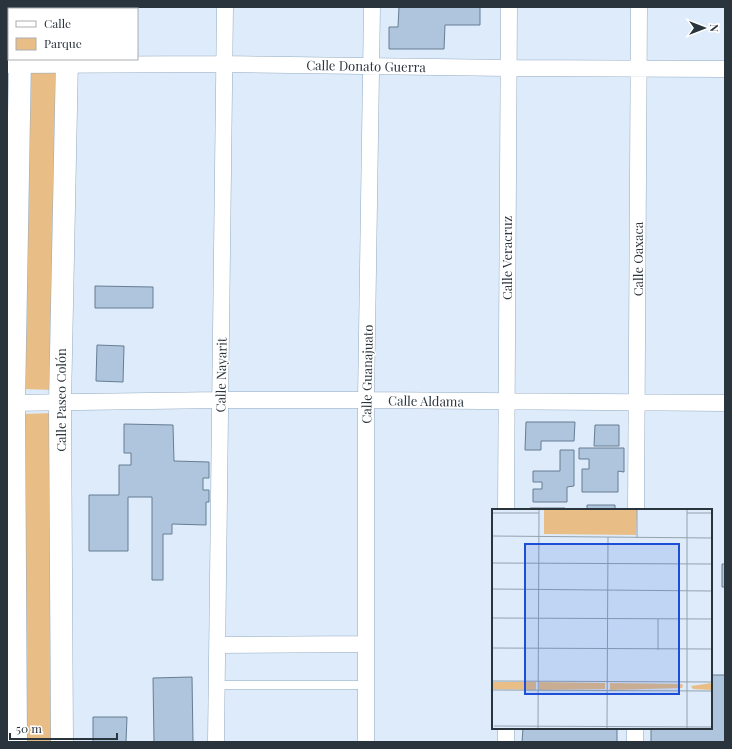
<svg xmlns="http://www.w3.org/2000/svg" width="732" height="749" font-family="'Playfair Display',serif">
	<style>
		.green { fill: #e8be86 }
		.building { fill: #aec5dd; stroke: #677d92 }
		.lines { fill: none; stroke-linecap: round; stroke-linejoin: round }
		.lane-casing { stroke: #94abc1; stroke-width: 9 }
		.street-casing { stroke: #94abc1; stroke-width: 17 }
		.primary-casing { stroke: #94abc1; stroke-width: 23 }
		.lane { stroke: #fff; stroke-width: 8 }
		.street { stroke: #fff; stroke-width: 16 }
		.primary { stroke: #fff; stroke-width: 22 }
		.labels { text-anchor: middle; stroke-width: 3; stroke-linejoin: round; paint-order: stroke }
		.street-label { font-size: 13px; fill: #2a343d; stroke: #fff }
		.inset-road { fill: none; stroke: #95a2ae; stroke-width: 1 }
		.view { fill: #1d4ed8; fill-opacity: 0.15; stroke: #1d4ed8; stroke-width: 2 }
		.inset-edge { fill: none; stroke: #2a343d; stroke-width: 2 }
	</style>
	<rect width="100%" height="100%" fill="#ddebfa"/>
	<!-- green -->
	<path class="green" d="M23 70H59L53 390 24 389Z
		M53 413 55 742H25L23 414Z"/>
	<!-- building -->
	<path class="building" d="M399 7H480V25H445L444 49H389V27H398Z
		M95 286 153 287V308H95Z
		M97 345 124 346 123 382 96 381Z
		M526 422H575L574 441H541V450H525Z
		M124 424 173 425 174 461 209 462V478H203V490H209V502H206V525L172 524V534H163V580H152V497H128V551H89V495H119V465H131V453H124Z
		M595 425H619V446H594Z
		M579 448H624V472L618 471V492H582V469H589V459H579Z
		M560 450H574V486L567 487V502H533V489H542V482H533V471H560Z
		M587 505H615V510H587Z
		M530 508H565V510H530Z
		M722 564H725V587H722Z
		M711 675H725V742H651V728H711Z
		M192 677 193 742H154L153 678Z
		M93 717H127L126 742H93Z
		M523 728H617V742H522Z"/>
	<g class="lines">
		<defs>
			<path id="lane" d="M109 9V7
				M217 685H366"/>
			<path id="street" d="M7 65 224 64 508 68 725 69
				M7 403 221 400H366L725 403
				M506 510 509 7
				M636 510 639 7
				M218 645 366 644
				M216 742 225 7
				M366 742V400L372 7
				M506 742V728
				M635 742V728"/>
			<path id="primary" d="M66 7V9
				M20 9V7
				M16 742 14 403 20 59
				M62 742 60 403 67 59"/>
		</defs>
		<!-- lane casing -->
		<use href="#lane" class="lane-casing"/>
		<!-- street casing -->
		<use href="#street" class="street-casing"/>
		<!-- primary casing -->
		<use href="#primary" class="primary-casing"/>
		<!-- lane -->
		<use href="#lane" class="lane"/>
		<!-- street -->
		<use href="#street" class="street"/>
		<!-- primary -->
		<use href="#primary" class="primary"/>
	</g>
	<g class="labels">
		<!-- street labels -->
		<g class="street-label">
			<text transform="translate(366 66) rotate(1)" y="5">Calle Donato Guerra</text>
			<text transform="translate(507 258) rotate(-90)" y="5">Calle Veracruz</text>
			<text transform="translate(638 259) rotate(-90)" y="5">Calle Oaxaca</text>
			<text transform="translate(367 374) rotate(-89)" y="5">Calle Guanajuato</text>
			<text transform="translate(221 375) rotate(-89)" y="5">Calle Nayarit</text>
			<text transform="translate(61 400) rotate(-90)" y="5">Calle Paseo Colón</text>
			<text transform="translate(426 401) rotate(1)" y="5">Calle Aldama</text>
		</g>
	</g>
	<!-- overview -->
	<g transform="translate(492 509)">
		<rect width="220" height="220" fill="#ddebfa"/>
		<path d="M52 1H145L144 26 52 25ZM0 173H44V181L0 180ZM47 173 113 174V180L47 181ZM118 174 190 175 191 177 190 179 118 181ZM220 174V181L201 180 199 177Z" fill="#e8be86"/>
		<path class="inset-road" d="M145 1V29M0 4H47M195 4H220M0 27 220 29M0 54 220 55M0 80 220 82M0 109 220 110M166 110V141M0 139 220 140M0 172 220 173M0 181 220 182M2 217 220 218M46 219 47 1M115 219 116 28M195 219V1"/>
		<path class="view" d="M33 35H187V185H33Z"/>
		<rect width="220" height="220" class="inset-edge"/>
	</g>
	<!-- border -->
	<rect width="732" height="749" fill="none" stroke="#2a343d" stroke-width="16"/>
	<!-- legend -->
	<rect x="8" y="8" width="130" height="52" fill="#ffffff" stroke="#aaaeb1"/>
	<rect x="16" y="21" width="20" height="6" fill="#ffffff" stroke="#aaaeb1"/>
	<text x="44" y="28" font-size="12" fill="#2a343d">Calle</text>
	<rect x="16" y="38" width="20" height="12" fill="#e8be86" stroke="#aaaeb1"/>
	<text x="44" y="48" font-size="12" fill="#2a343d">Parque</text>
	<!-- north arrow -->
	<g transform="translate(704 28) rotate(90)" stroke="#ffffff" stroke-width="3" paint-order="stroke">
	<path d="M0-3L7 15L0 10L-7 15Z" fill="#2a343d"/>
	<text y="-6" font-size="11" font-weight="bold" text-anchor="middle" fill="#2a343d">N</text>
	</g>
	<!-- scale -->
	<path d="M10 733v6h107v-6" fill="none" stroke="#2a343d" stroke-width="2"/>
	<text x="16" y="733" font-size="12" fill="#2a343d" stroke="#ffffff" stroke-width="3" paint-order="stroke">50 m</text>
</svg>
